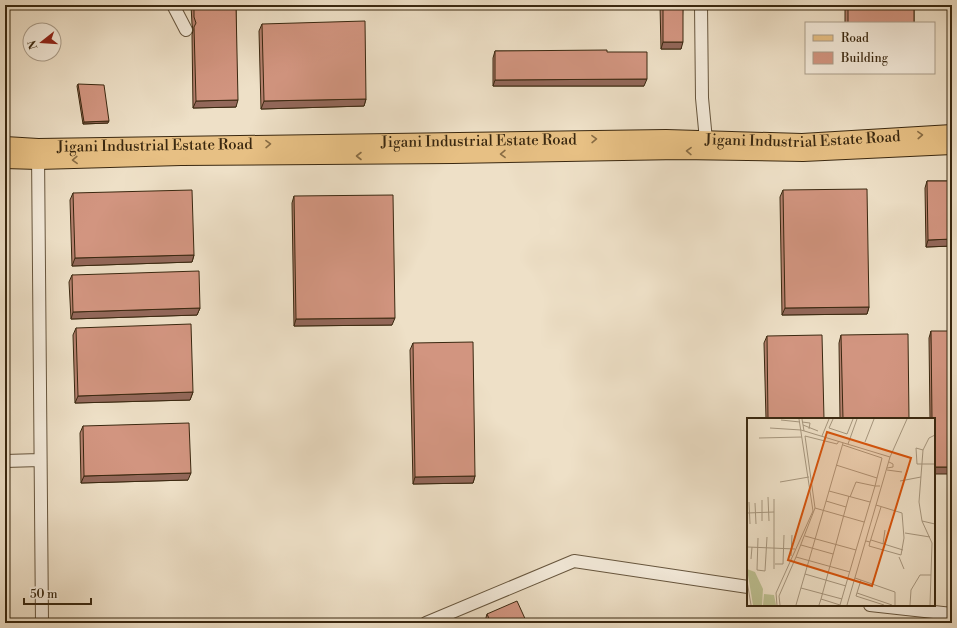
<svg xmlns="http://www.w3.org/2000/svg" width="957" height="628" font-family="'Libre Bodoni',serif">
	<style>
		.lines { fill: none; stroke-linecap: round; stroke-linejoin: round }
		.minor-casing { stroke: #67563e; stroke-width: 14 }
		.major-casing { stroke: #3a2810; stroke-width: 18 }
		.minor { stroke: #f4ebdb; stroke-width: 12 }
		.major { stroke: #e7c084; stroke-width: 16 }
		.wall { fill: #b5806e; stroke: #3a2810 }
		.shaded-wall { fill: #93685a; stroke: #3a2810 }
		.building { fill: #d29580; stroke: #3a2810 }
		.oneway { stroke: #886c44 }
		.labels { text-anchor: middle; stroke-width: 3; stroke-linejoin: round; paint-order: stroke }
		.street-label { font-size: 15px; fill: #3a2810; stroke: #f4ebdb }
		.inset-road { fill: none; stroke: #a6967e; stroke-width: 1 }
		.view { fill: #d7540c; fill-opacity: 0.15; stroke: #d7540c; stroke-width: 2 }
		.inset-edge { fill: none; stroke: #3a2810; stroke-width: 2 }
	</style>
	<rect width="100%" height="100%" fill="#eee0c7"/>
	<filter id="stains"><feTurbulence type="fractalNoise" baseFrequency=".005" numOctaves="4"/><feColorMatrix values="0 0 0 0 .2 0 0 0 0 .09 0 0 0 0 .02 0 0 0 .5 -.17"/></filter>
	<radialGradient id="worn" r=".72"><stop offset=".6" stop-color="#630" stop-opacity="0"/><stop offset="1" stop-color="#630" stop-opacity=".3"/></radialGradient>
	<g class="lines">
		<defs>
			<path id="minor" d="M173 5 186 30
				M701 5 702 98 706 140
				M38 152 42 623
				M5 461 40 460
				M870 605 952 614
				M426 623 574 561 748 587"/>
			<g id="major">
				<path id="s1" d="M5 145 38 147 666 138 802 142 952 133"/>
				<path d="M5 160 38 161 181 157 453 155 680 151 803 153 952 146"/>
			</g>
		</defs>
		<!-- minor casing -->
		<use href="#minor" class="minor-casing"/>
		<!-- major casing -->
		<use href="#major" class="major-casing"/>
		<!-- minor -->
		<use href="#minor" class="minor"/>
		<!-- major -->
		<use href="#major" class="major"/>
	</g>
	<!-- wall -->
	<path class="wall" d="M191 5H236V107L193 108 192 35 193 30 192 24Z
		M660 5H683L681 49H661Z
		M845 5H914V23H845Z
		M262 24 366 99 364 106 261 109 259 31Z
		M495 51 607 52 644 86H493V58Z
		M78 84 108 123 83 124 77 86Z
		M927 181H952V246L926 247 925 188Z
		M783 190 869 307 867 314 782 315 780 197Z
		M73 193 194 255 192 262 72 266 70 200Z
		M294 196 392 325 294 326 292 203Z
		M72 275 200 308 197 315 71 319 69 282Z
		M76 328 193 392 190 400 75 403 73 335Z
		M931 331 934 419H930L929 338Z
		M841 335 909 419H840L839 343Z
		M767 336 824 419H766L764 343Z
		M413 343 475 476 473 483 413 484 410 350Z
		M83 426 188 480 81 483 80 433Z
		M487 614 527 623H485V621Z"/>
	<!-- shaded-wall -->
	<path class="shaded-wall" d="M663 42H683L681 49H661Z
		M647 79 644 86H493L495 80Z
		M366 99 364 106 261 109 264 101Z
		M238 100 236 107 193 108 196 101Z
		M109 121 108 123 83 124 84 122Z
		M952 239V246L926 247 928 240Z
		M194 255 192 262 72 266 75 258Z
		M869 307 867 314 782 315 785 308Z
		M200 308 197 315 71 319 73 312Z
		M395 318 392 325 294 326 296 319Z
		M193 392 190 400 75 403 78 396Z
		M934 467H952V474H934Z
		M191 473 188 480 81 483 84 476Z
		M475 476 473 483 413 484 415 477Z"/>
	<!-- building -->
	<path class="building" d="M194 5H236L238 100 196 101 194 27 196 23 194 17Z
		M663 5H683V42H663Z
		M848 5H914V23H848Z
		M365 21 366 99 264 101 262 24Z
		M607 50V52H647V79L495 80V51Z
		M78 84 104 85 109 121 84 122Z
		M927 181H952V239L928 240Z
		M867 189 869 307 785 308 783 190Z
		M192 190 194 255 75 258 73 193Z
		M393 195 395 318 296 319 294 196Z
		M199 271 200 308 73 312 72 275Z
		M191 324 193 392 78 396 76 328Z
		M931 331H952V467H934V419H932Z
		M908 334 909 419H843L841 335Z
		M822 335 824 419H768L767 336Z
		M473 342 475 476 415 477 413 343Z
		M189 423 191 473 84 476 83 426Z
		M517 601 527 623H491L487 614Z"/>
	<!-- one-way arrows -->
	<defs><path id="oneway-chevron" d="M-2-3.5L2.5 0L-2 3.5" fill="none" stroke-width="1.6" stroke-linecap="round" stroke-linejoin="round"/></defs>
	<g class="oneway">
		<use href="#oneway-chevron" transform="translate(920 135) rotate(-3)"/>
		<use href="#oneway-chevron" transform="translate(594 139) rotate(-1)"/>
		<use href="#oneway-chevron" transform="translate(268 144) rotate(-1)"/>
		<use href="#oneway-chevron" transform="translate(689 151) rotate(-179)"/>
		<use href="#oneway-chevron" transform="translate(503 154) rotate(179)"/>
		<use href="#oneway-chevron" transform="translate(359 156) rotate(180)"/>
		<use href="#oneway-chevron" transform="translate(75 160) rotate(178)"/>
	</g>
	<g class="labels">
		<!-- street labels -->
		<g class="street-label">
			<text dy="5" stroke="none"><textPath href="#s1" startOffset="798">Jigani Industrial Estate Road</textPath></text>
			<text dy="5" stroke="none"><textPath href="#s1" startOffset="474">Jigani Industrial Estate Road</textPath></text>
			<text dy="5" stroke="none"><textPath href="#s1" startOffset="150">Jigani Industrial Estate Road</textPath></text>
		</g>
	</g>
	<!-- overview -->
	<g transform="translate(747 418)">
		<rect width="188" height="188" fill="#eee0c7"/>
		<path d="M0 151 8 154 16 171 15 187H6ZM17 176 27 177 29 187H16Z" fill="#bdc192"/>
		<path class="inset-road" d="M55 1 57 13M86 1 82 10 100 16 106 1M34 2 53 4M55 4 63 5 62 11M56 7 71 13M23 10 54 12 143 39M75 18 82 1M12 20 55 19M92 23 90 26 58 18 68 90 49 139 103 154M118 24 127 1M96 25 82 73 123 84M101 26 110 1M96 27 135 40 128 68H133M176 32 169 30 170 46H188M89 47 130 60M140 50 146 49V46L142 44M140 52 155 54M153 63 174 59M33 64 62 59M21 79 22 103M27 81V151M15 82V103M79 83 99 89M2 84 3 106M8 85 9 106M68 90 117 104M0 95 27 94M175 103 188 106M158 115 183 119M58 118 109 132 128 68 109 64 103 79M11 120 10 152 18 153 20 119M124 122 156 132M119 123 123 124 122 128 154 137 157 120 155 95 129 87M123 124 134 89M136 126 138 112M54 127 86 136M1 129 48 131M44 138 45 117M152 139 157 151M4 141 5 129M28 146H36L37 117M58 156 99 168M108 160 148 174V187M114 162 109 178 137 187M0 163 4 187M54 170 95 181M110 175 145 187M74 181 102 78M30 187 29 175 66 93 52 1M33 187 32 178 49 139M49 187 82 73M72 187 74 181 93 187M93 187 109 132M100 187 143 39 160 1M163 187 164 172 173 157H184M183 187 185 125 175 103 172 84 176 32 182 20 188 17"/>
		<path class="view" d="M80 14 164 40 125 168 41 142Z"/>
		<rect width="188" height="188" class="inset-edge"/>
	</g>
	<!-- margin -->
	<rect width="957" height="628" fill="none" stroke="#eee0c7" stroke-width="20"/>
	<rect x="6" y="6" width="945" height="616" fill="none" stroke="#3a2810" stroke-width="2"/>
	<rect x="10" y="10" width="937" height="608" fill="none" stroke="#3a2810"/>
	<!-- legend -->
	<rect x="805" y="22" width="130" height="52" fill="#f4ebdb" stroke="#aa9d8a"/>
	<rect x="813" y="35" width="20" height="6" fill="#e7c084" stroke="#aa9d8a"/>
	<text x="841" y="42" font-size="12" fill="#3a2810">Road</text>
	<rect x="813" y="52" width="20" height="12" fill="#d29580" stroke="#aa9d8a"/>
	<text x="841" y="62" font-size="12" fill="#3a2810">Building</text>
	<!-- north arrow -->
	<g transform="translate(42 42) rotate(253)"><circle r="19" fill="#f4ebdb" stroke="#aa9d8a"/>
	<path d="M0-3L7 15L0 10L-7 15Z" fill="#8f2418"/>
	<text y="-6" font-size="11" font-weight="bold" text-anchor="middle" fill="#3a2810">N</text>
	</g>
	<!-- scale -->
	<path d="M24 598v6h67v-6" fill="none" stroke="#3a2810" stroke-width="2"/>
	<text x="30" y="598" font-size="12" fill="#3a2810" stroke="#f4ebdb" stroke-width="3" paint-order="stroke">50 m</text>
	<rect width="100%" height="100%" filter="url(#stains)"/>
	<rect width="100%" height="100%" fill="url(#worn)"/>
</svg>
